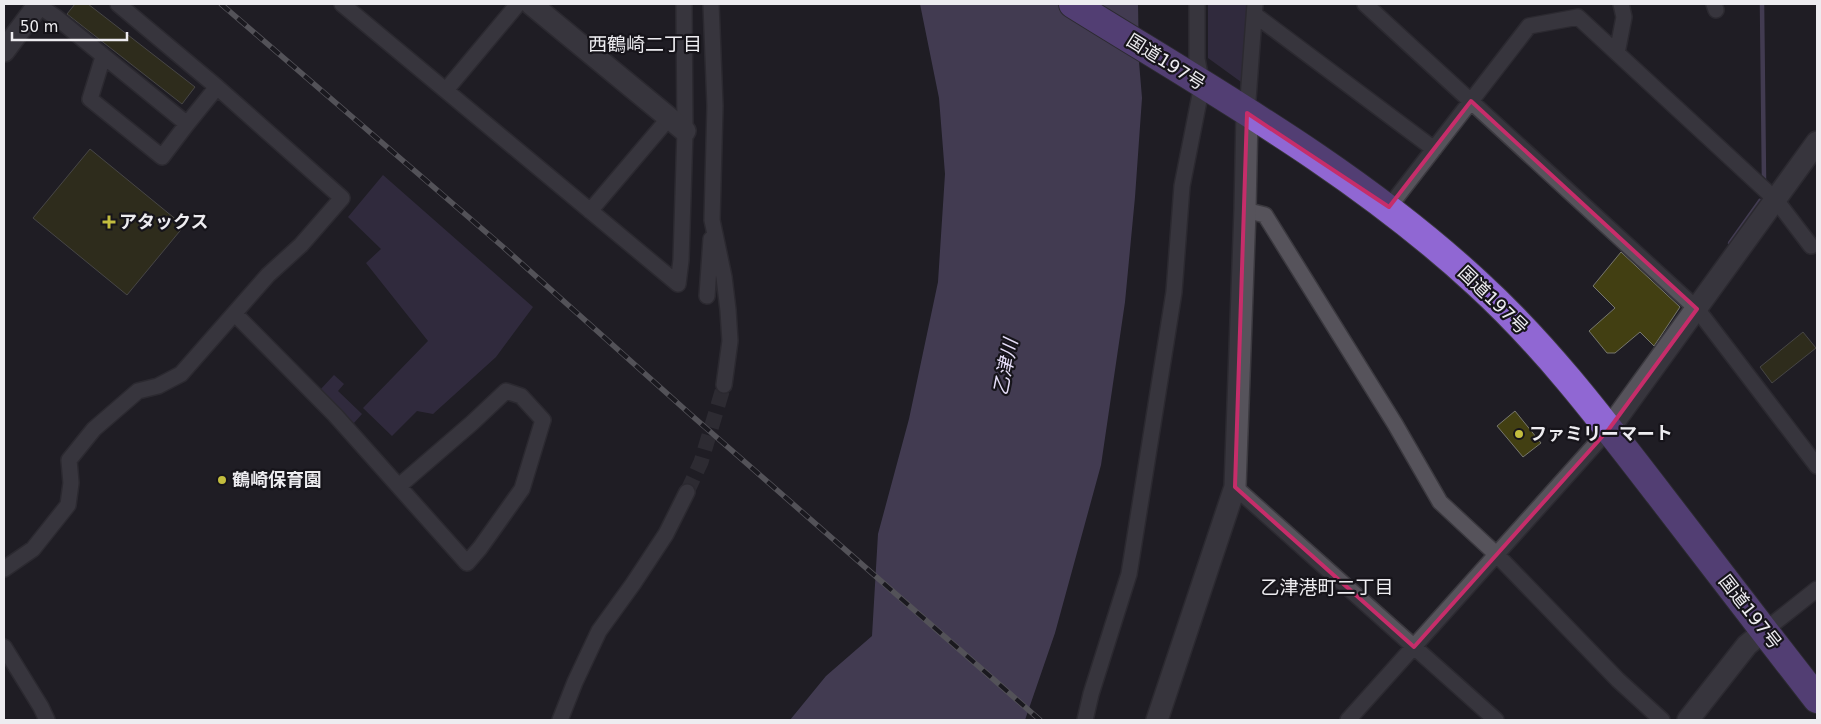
<svg xmlns="http://www.w3.org/2000/svg" width="1821" height="724" font-family="'DejaVu Sans','Noto Sans JP',sans-serif">
	<style>
		.green { fill: #463b5b }
		.water { fill: #6d6088 }
		.lines { fill: none; stroke-linecap: round; stroke-linejoin: round }
		.stream { stroke: #6d6088; stroke-width: 4.5 }
		.building { fill: #423f12; stroke: #77776e }
		.street-tunnel { stroke: #3e3c43; stroke-width: 15; stroke-dasharray: 15 8; stroke-linecap: butt }
		.street-casing { stroke: #3b393f; stroke-width: 18 }
		.secondary-casing { stroke: #3b393f; stroke-width: 24 }
		.highway-casing { stroke: #3b393f; stroke-width: 30 }
		.street { stroke: #56535b; stroke-width: 15 }
		.secondary { stroke: #56535b; stroke-width: 21 }
		.highway { stroke: #9067d3; stroke-width: 28 }
		.rail-casing { stroke: #939297; stroke-width: 5.5 }
		.rail { stroke: #16141a; stroke-width: 4; stroke-dasharray: 11; stroke-linecap: butt }
		.marked { fill: none; stroke: #c62d6a; stroke-width: 4; stroke-linejoin: round }
		.poi-dot { fill: #c3bd3e; stroke: #16141a; stroke-width: 2 }
		.labels { text-anchor: middle; stroke-width: 4.5; stroke-linejoin: round; paint-order: stroke }
		.street-label { font-size: 18px; fill: #edecf0; stroke: #16141a }
		.poi-label { font-size: 18px; font-weight: bold; fill: #edecf0; stroke: #16141a; text-anchor: start }
		.neighbourhood-label { font-size: 19px; fill: #edecf0; stroke: #16141a }
		.water-label { font-size: 19px; font-style: italic; fill: #e5ddf8; stroke: #16141a }
	</style>
	<rect width="100%" height="100%" fill="#1f1d24"/>
	<!-- green -->
	<path class="green" d="M1208 4H1253L1248 87 1208 58Z
		M383 175 533 307 496 357 433 414 417 411 392 436 363 408 428 341 366 263 381 249 348 217Z
		M334 375 344 384 338 391 362 414 353 424 319 391Z"/>
	<!-- water -->
	<path class="water" d="M920 4H1138L1139 62 1142 98 1135 197 1125 302 1101 465 1055 633 1025 720H790L826 676 872 636 878 534 909 419 938 282 945 174 939 98Z"/>
	<g class="lines">
		<!-- stream -->
		<path class="stream" d="M1762 4 1764 181
			M1730 243 1760 201"/>
	</g>
	<!-- building -->
	<path class="building" d="M75 4H88L195 87 182 104 67 14Z
		M90 149 184 226 127 295 33 218Z
		M1621 252 1680 307 1654 346 1640 332 1615 353H1607L1589 331 1615 308 1593 286Z
		M1803 332 1816 348 1772 383 1760 367Z
		M1515 411 1541 443 1523 457 1497 426Z"/>
	<g class="lines">
		<!-- street-tunnel -->
		<path class="street-tunnel" d="M687 492 701 462 724 385"/>
		<defs>
			<path id="street" d="M342 4 678 284
				M711 4 715 106 712 220 724 277 728 310 730 341 724 385
				M1365 4 1697 309 1817 466
				M1714 4 1716 10
				M38 5 57 18 187 124 217 87
				M1255 15 1434 149
				M1617 53 1624 17 1621 4
				M103 57 90 99 162 157 187 124
				M446 90 518 4
				M1247 113 1255 4
				M1389 207 1529 26 1578 17 1776 200 1811 246
				M1245 210 1265 215 1395 424 1440 502 1497 555 1618 680 1662 720
				M590 211 669 118
				M678 284 681 260 685 131 684 4
				M707 296 711 239
				M235 314 335 415 467 563 480 548 522 489 543 420 521 396 506 391 472 423 399 486
				M1235 487 1496 720
				M4 569 33 549 68 505 71 483 69 460 94 429 138 391 158 386 181 374 268 275 301 245 342 198 217 87 118 4
				M1764 631 1817 589
				M4 647 41 707 47 720
				M560 720 575 682 599 631 633 584 666 534 687 492
				M1085 720 1091 694 1129 574 1174 292 1182 186 1202 85 1197 59V4
				M1348 720 1609 429"/>
			<path id="secondary" d="M531 4 685 131
				M4 51 39 4
				M1609 429 1817 142
				M1157 720 1235 487 1245 210 1247 113
				M1688 720 1747 645 1764 631"/>
			<path id="highway" d="M1073 4C1211 90 1356 171 1477 283 1546 346 1602 420 1659 494 1712 563 1764 631 1817 699"/>
		</defs>
		<!-- street casing -->
		<use href="#street" class="street-casing"/>
		<!-- secondary casing -->
		<use href="#secondary" class="secondary-casing"/>
		<!-- highway casing -->
		<use href="#highway" class="highway-casing"/>
		<!-- street -->
		<use href="#street" class="street"/>
		<!-- secondary -->
		<use href="#secondary" class="secondary"/>
		<!-- highway -->
		<use href="#highway" class="highway"/>
		<defs>
			<path id="rail" d="M221 4 502 246 690 414 1040 720"/>
		</defs>
		<!-- rail casing -->
		<use href="#rail" class="rail-casing"/>
		<!-- rail -->
		<use href="#rail" class="rail"/>
	</g>
	<!-- marked area -->
	<path d="M0 0H1821V724H0ZM1471 101 1697 309 1609 429 1414 647 1235 487 1247 113 1389 207Z" fill="#1f1d24" fill-opacity=".55" fill-rule="evenodd"/>
	<path class="marked" d="M1471 101 1697 309 1609 429 1414 647 1235 487 1247 113 1389 207Z"/>
	<!-- markers -->
	<g class="poi-dot">
		<path d="M106.5 214.5h5v5h5v5h-5v5h-5v-5h-5v-5h5z"/>
		<circle cx="1519" cy="434" r="5"/>
		<circle cx="222" cy="480" r="5"/>
	</g>
	<g class="labels">
		<!-- street labels -->
		<g class="street-label">
			<text transform="translate(1166 62) rotate(32)" y="6">国道197号</text>
			<text transform="translate(1493 300) rotate(44)" y="6">国道197号</text>
			<text transform="translate(1750 612) rotate(52)" y="6">国道197号</text>
		</g>
		<!-- poi labels -->
		<g class="poi-label">
			<text x="119" y="228">アタックス</text>
			<text x="1529" y="440">ファミリーマート</text>
			<text x="232" y="486">鶴崎保育園</text>
		</g>
		<!-- neighbourhood labels -->
		<g class="neighbourhood-label">
			<text x="645" y="51">西鶴崎二丁目</text>
			<text x="1327" y="594">乙津港町二丁目</text>
		</g>
		<!-- water labels -->
		<g class="water-label">
			<text transform="translate(1005 367) rotate(-79)" y="7">乙津川</text>
		</g>
	</g>
	<!-- border -->
	<rect width="1821" height="724" fill="none" stroke="#edecf0" stroke-width="10"/>
	<!-- scale -->
	<path d="M12 32v8h115v-8" fill="none" stroke="#edecf0" stroke-width="2.5"/>
	<text x="20" y="32" font-size="15" fill="#edecf0" stroke="#16141a" stroke-width="4" paint-order="stroke">50 m</text>
</svg>
